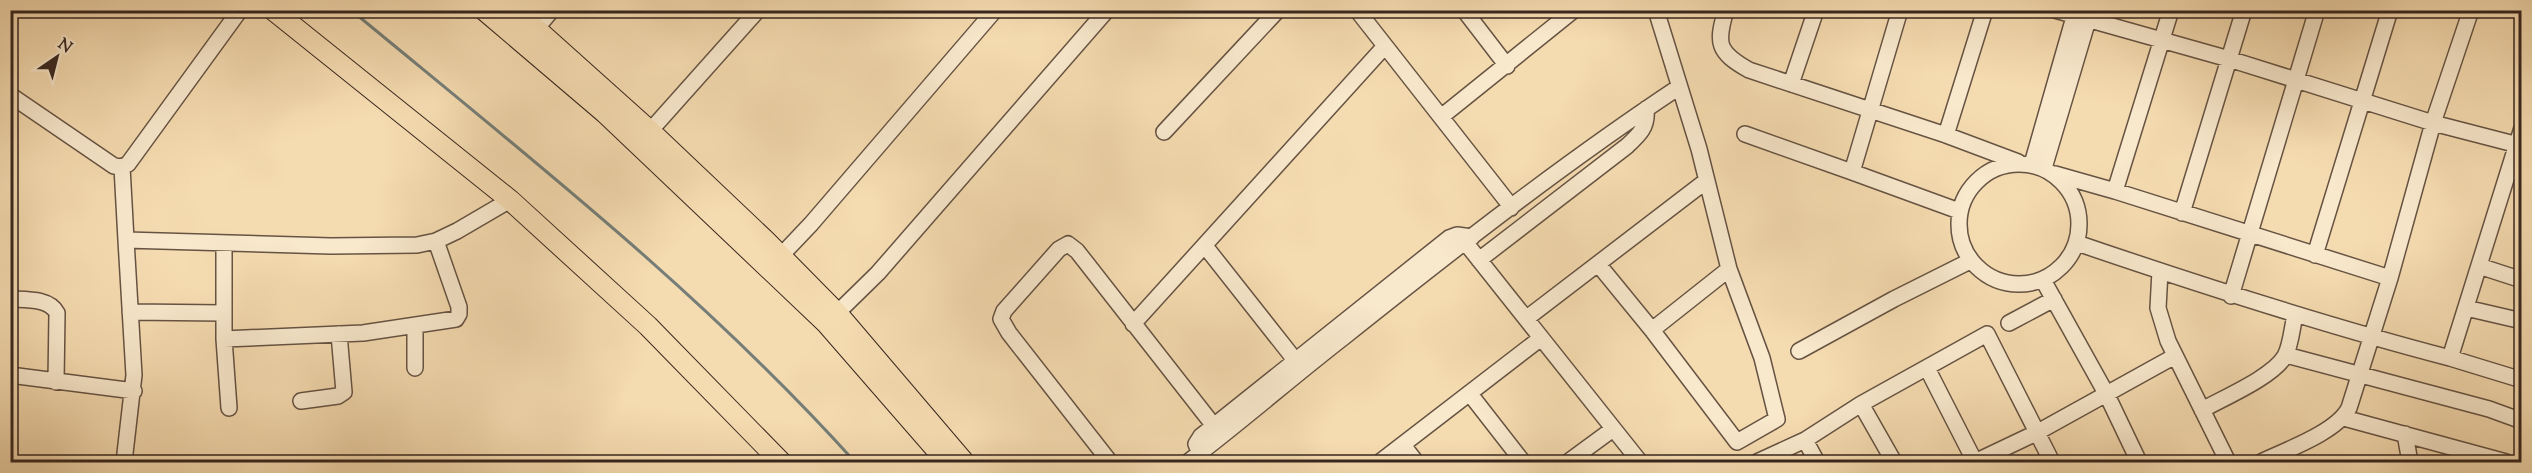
<svg xmlns="http://www.w3.org/2000/svg" width="2532" height="473" font-family="'Sorts Mill Goudy',serif">
	<style>
		.lines { fill: none; stroke-linecap: round; stroke-linejoin: round }
		.stream { stroke: #757e78; stroke-width: 3 }
		.minor-casing { stroke: #665343; stroke-width: 18 }
		.major-casing { stroke: #37261f; stroke-width: 22 }
		.minor { stroke: #f8e8cc; stroke-width: 15 }
		.major { stroke: #f5dbb0; stroke-width: 20 }
	</style>
	<rect width="100%" height="100%" fill="#f5dbb0"/>
	<filter id="stains"><feTurbulence type="fractalNoise" baseFrequency=".00333" numOctaves="4"/><feColorMatrix values="0 0 0 0 .2 0 0 0 0 .09 0 0 0 0 .02 0 0 0 .5 -.17"/></filter>
	<radialGradient id="worn" r=".72"><stop offset=".6" stop-color="#630" stop-opacity="0"/><stop offset="1" stop-color="#630" stop-opacity=".3"/></radialGradient>
	<g class="lines">
		<!-- stream -->
		<path class="stream" d="M351 10C525 154 704 294 855 462"/>
		<defs>
			<path id="minor" d="M1357 10 1506 200 1511 208
				M1464 10 1507 66
				M1726 10C1716 43 1717 52 1749 70L1946 135 2018 162
				M1900 10 1852 172 1959 211
				M2055 10 2229 59 2433 123 2522 146
				M536 29 552 10
				M1791 84 1816 10
				M10 95 114 166 122 167 128 164 240 10
				M1441 117 1574 10
				M650 131 758 10
				M1164 132 1278 10
				M1745 134 1852 172
				M1946 135 1985 10
				M1959 224a60 60 0 1 1 120 0a60 60 0 1 1-120 0Z
				M2032 164 2076 10
				M122 167 126 240
				M2044 168 2091 10
				M2055 174 2115 191 2171 10
				M2115 191 2390 278
				M2182 213 2244 10
				M1465 242 1640 462
				M2077 243C2200 285 2323 325 2450 358L2522 128
				M224 244V339L363 333 456 319 459 314V307L436 241
				M1205 246 1295 360
				M2315 255 2390 10
				M1479 260 1627 146C1639 135 1648 127 1646 109
				M774 263 811 224 995 10
				M1598 264 1652 330 1737 442 1777 419 1762 358 1729 269 1699 149 1656 10
				M2479 266 2522 280
				M2160 271 2158 308 2168 341 2228 462
				M2043 280 2107 395 2139 462
				M2231 296 2317 10
				M10 299C26 300 49 298 57 313L56 382
				M2466 308 2522 321
				M130 312 223 313
				M1527 318 1706 181
				M831 319 878 273 1107 10
				M2009 323 2054 299
				M1133 324 1385 46
				M1652 330 1729 269
				M224 339 229 408
				M1799 351 1894 299 1970 261
				M2286 355 2489 409 2522 421
				M2450 358 2522 380
				M415 368V327
				M1927 368 1975 462
				M10 375 134 391
				M1470 394 1523 462
				M301 401 338 396 344 392 339 334
				M1861 404 1894 462
				M2202 410C2223 398 2273 377 2285 356 2291 345 2292 328 2295 315
				M2344 418 2506 462
				M2405 434 2410 462
				M1805 440 1817 462
				M1403 445 1416 462
				M1200 454 1196 444 1201 436 1449 238 1457 235 1472 237
				M124 462 134 375 126 240 331 246 417 245 436 241 457 231 510 200
				M1110 462 1009 333 1001 319 1004 311 1059 249 1068 244 1077 251 1214 426
				M1188 462C1241 422 1291 378 1344 337 1453 250 1563 164 1679 87
				M1380 462 1541 338
				M1568 462 1613 429
				M1757 462 1805 440 1861 404 1987 334 2052 462
				M1975 462 2036 433 2175 356
				M2261 462C2286 450 2337 432 2349 408L2390 278 2433 123 2471 10"/>
			<path id="major" d="M273 10 510 200 648 326 781 462
				M484 10 605 113 826 323 947 462
				M515 10 650 131 766 241 837 313 964 462"/>
		</defs>
		<!-- minor casing -->
		<use href="#minor" class="minor-casing"/>
		<!-- major casing -->
		<use href="#major" class="major-casing"/>
		<!-- minor -->
		<use href="#minor" class="minor"/>
		<!-- major -->
		<use href="#major" class="major"/>
	</g>
	<!-- margin -->
	<rect width="2532" height="473" fill="none" stroke="#f5dbb0" stroke-width="36"/>
	<rect x="12" y="12" width="2508" height="449" fill="none" stroke="#37261f" stroke-width="3"/>
	<rect x="18" y="18" width="2496" height="437" fill="none" stroke="#37261f" stroke-width="1.5"/>
	<!-- north arrow -->
	<g transform="translate(57 57) rotate(35)" stroke="#f8e8cc" stroke-width="4.5" paint-order="stroke">
	<path d="M0-4.5L10 22L0 15L-10 22Z" fill="#37261f"/>
	<text y="-9" font-size="16" font-weight="bold" text-anchor="middle" fill="#37261f">N</text>
	</g>
	<rect width="100%" height="100%" filter="url(#stains)"/>
	<rect width="100%" height="100%" fill="url(#worn)"/>
</svg>
